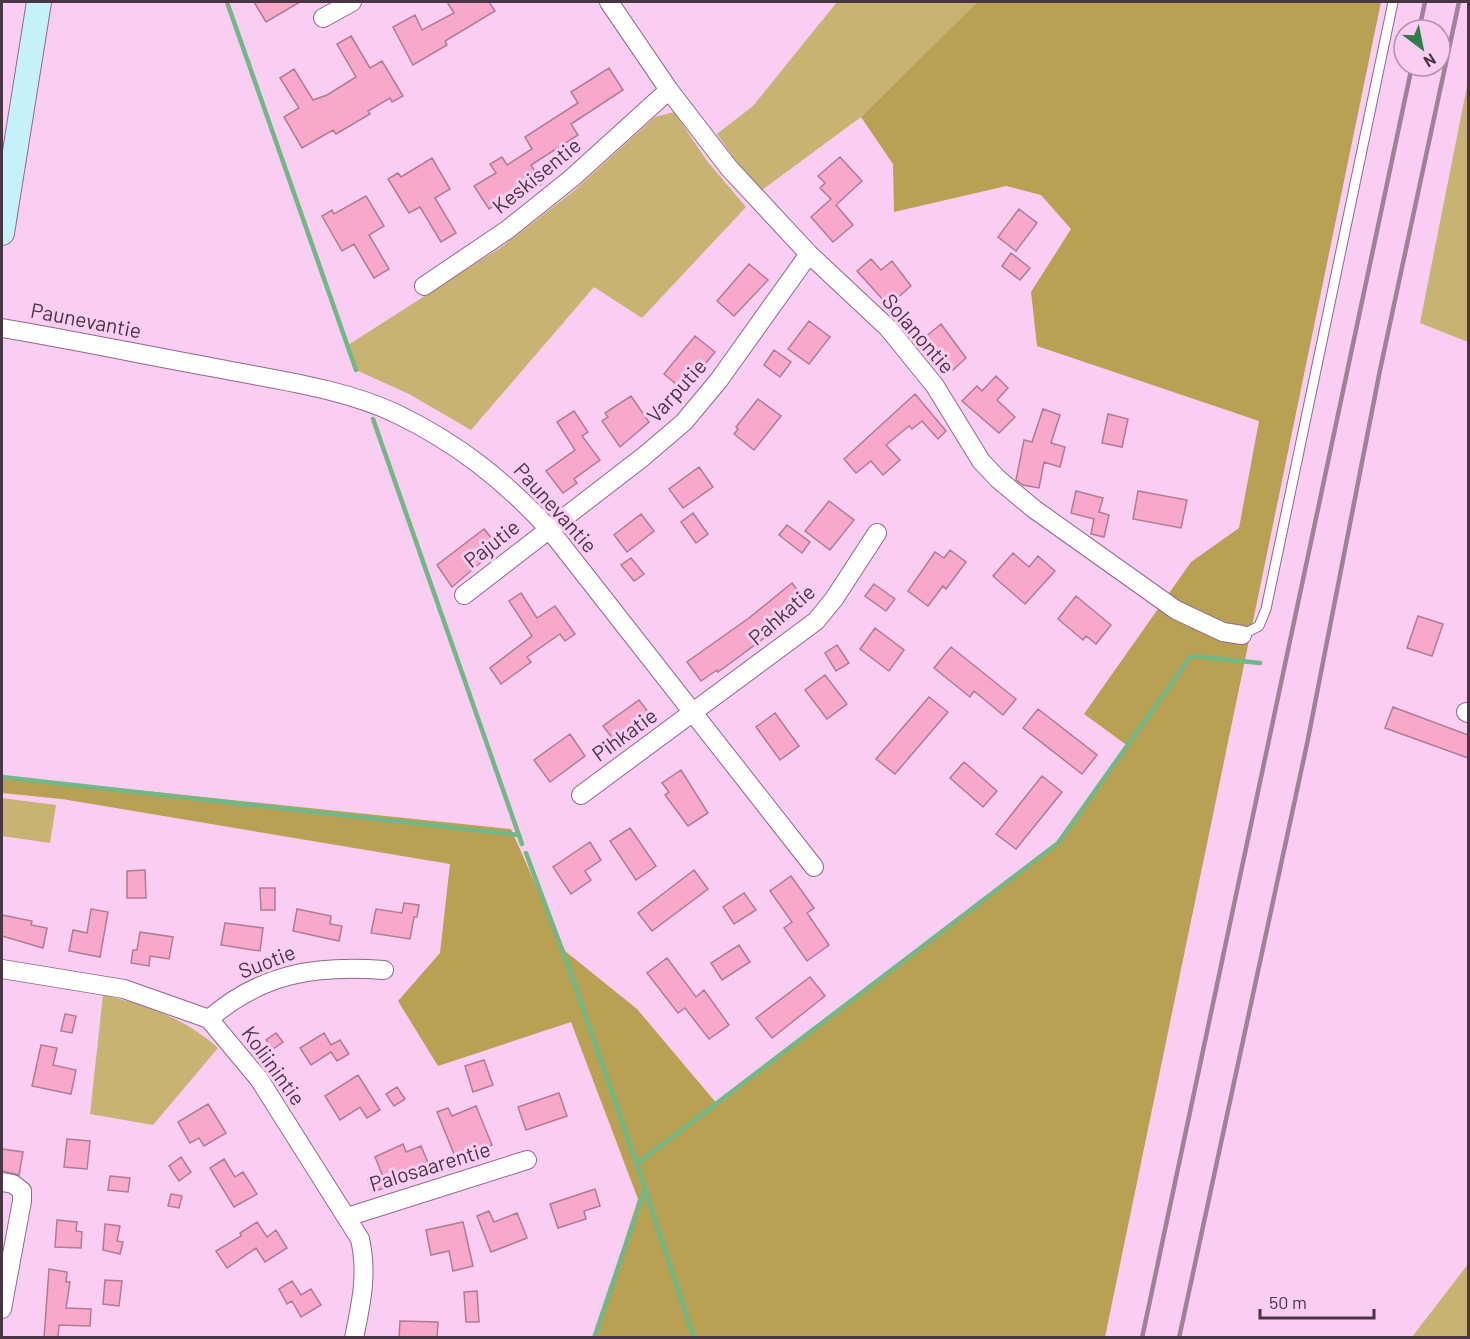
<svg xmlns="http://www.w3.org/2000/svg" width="1470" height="1339" font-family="Barlow,sans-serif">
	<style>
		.green { fill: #c8b372 }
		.forest { fill: #b9a153 }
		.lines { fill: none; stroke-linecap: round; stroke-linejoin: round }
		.stream { stroke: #71b886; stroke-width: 4.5 }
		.building { fill: #f8a8ca; stroke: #af7c91; stroke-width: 1.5 }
		.lane-casing { stroke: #906889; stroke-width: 11 }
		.street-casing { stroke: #906889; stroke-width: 20 }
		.secondary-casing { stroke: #906889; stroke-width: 26 }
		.lane { stroke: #fff; stroke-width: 9 }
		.street { stroke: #fff; stroke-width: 18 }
		.secondary { stroke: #c5f2fa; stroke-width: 24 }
		.rail { stroke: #a0819a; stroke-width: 4.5 }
		.labels { text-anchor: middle; stroke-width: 6; stroke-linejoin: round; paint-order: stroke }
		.street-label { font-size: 21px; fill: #483644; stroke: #facdf2 }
	</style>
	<rect width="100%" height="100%" fill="#facdf2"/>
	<!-- green -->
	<path class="green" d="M837 2H977L861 117 762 190 739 165 717 134 753 106Z
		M1468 81V342L1420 323Z
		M674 112 707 161 746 207 642 318 594 287 471 430 409 394 356 370 348 345 503 246 575 190 655 117Z
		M2 798 56 805 50 843 2 836Z
		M103 995C146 1005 185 1018 218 1048L153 1125 90 1114Z
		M1468 1264V1337H1412Z"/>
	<!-- forest -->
	<path class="forest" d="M977 2H1381L1105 1337H594L638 1199 571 1022 438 1066 398 1001 440 953 450 864 62 799 2 793V776L511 829 565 951 637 1009 718 1105 1058 843 1128 746 1084 714 1191 562 1239 528 1259 421 1037 346 1031 292 1071 229 1041 195 1006 186 894 212 893 164 861 117Z"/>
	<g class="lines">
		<!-- stream -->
		<path class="stream" d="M227 2 356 370
			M373 419 522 844
			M2 777 519 835
			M526 853 570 971 645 1188 594 1338
			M637 1164 1058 843 1191 656 1260 663
			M645 1189 694 1338"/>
	</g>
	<!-- building -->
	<path class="building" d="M254 2H300L266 22Z
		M447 2H489L495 11 445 41 447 45 413 65 393 27 415 15 422 30 454 13Z
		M351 36 370 68 382 61 403 96 392 102 390 98 368 111 370 114 336 134 333 130 302 148 284 117 299 108 280 78 294 69 313 100 327 95 356 77 337 44Z
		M609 68 623 90 571 124 578 135 531 165 543 183 532 191 528 185 489 209 474 186 496 173 490 164 502 157 507 165 532 149 525 137 578 103 571 92Z
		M840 157 862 181 836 205 853 225 833 242 811 217 831 199 820 188 825 183 818 176Z
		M432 158 450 189 435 198 456 233 441 242 420 207 409 213 388 179 398 173 401 177Z
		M366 196 384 226 369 235 389 269 374 278 354 244 342 251 322 216 332 210 334 214Z
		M1019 209 1037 223 1016 251 998 237Z
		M1011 253 1030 268 1020 280 1002 266Z
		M871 259 881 270 892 261 911 286 896 299 892 296 885 302 857 271Z
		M749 264 768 280 734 316 717 301Z
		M809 321 830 337 809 364 788 349Z
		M941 324 966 358 953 370 923 339Z
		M695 336 715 352 683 390 664 374Z
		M774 350 791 362 780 377 764 365Z
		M996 376 1008 388 997 400 1015 417 999 433 962 401 977 386 982 391Z
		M915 394 946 431 938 439 922 421 912 429 909 426 886 445 900 460 883 475 871 461 856 473 844 459Z
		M631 396 649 422 620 447 602 421 608 417 605 413Z
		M758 399 781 416 754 450 734 434 738 429 736 427Z
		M1043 409 1060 415 1051 443 1065 447 1060 467 1044 462 1039 488 1023 485 1016 480 1024 440 1032 442Z
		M574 411 588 432 582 436 600 460 574 479 577 483 563 493 546 471 575 450 557 422Z
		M1108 414 1128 419 1122 447 1102 443Z
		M699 467 713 487 683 508 669 489Z
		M1076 491 1103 498 1099 512 1109 515 1104 537 1091 534 1094 519 1071 513Z
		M1138 491 1187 500 1181 528 1133 519Z
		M829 501 854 520 830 550 805 531Z
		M693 513 708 534 696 543 681 522Z
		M641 514 654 531 627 552 614 535Z
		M787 525 810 542 802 553 779 535Z
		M484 529 499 547 452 587 437 565Z
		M950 550 966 562 946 589 943 586 928 606 908 591 935 552 944 558Z
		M1013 553 1029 567 1038 556 1055 571 1025 604 993 576Z
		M631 558 644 574 634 581 621 565Z
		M792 583 806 602 788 616 790 619 718 672 717 670 701 681 687 662 749 618Z
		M874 584 895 599 886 611 865 596Z
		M521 593 537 618 555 606 575 634 565 641 560 634 527 657 531 662 501 684 490 668 532 636 509 601Z
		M1076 596 1111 625 1096 644 1086 636 1083 640 1058 619Z
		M1418 616 1443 624 1432 656 1407 648Z
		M875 628 904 650 889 671 860 649Z
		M837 645 849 663 836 671 825 653Z
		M951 647 1016 699 1003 715 974 691 970 697 934 668Z
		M825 675 847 704 827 719 805 690Z
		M929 697 948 712 895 774 876 759Z
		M639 700 655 721 619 747 603 726Z
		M1393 707 1468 735V758L1385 728Z
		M1038 709 1097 755 1082 774 1023 728Z
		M775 713 799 746 780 760 756 727Z
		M570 734 585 756 550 782 534 760Z
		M964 762 997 791 983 807 950 778Z
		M681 770 708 813 688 826 665 795 669 792 662 783Z
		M1042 776 1062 792 1016 849 996 834Z
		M630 828 656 866 636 880 610 841Z
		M590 842 601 860 585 871 591 880 571 894 553 867Z
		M145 870 146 898H127V871Z
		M694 870 708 889 652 931 638 913Z
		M791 876 814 908 807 913 829 945 807 961 784 928 792 922 770 891Z
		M260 888H275V910H261Z
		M744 893 756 910 734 924 723 907Z
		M404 903 419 905 417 917H414L410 939 371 933 376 909 402 913Z
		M91 909 108 912 100 957 69 951 73 930 87 933Z
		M297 909 331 916 330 924 342 926 339 941 293 931Z
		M2 915 32 921 31 925 47 928 43 948 2 936Z
		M225 923 263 928 260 951 221 945Z
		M140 932 173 937 169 959 150 956 149 966 131 963 133 950H137Z
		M739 945 750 962 722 980 711 963Z
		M667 958 696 997 704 990 729 1025 709 1039 685 1008 678 1013 647 973Z
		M810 977 825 996 772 1038 756 1018Z
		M65 1014 76 1016 72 1033 61 1031Z
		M276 1033 283 1042 273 1049 266 1040Z
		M324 1033 331 1045 340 1040 349 1054 337 1061 331 1052 311 1065 300 1048Z
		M41 1045 57 1048 53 1065 76 1070 71 1094 32 1086Z
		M484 1060 493 1085 473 1092 465 1066Z
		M358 1075 380 1110 367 1118 360 1107 340 1120 325 1096Z
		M397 1087 405 1099 394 1106 386 1094Z
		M559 1093 567 1116 526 1130 518 1107Z
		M208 1104 226 1133 204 1146 199 1138 190 1143 178 1122Z
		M476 1106 492 1145 456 1159 437 1112 448 1108 452 1116Z
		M67 1139 90 1141 87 1169 64 1167Z
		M403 1144 406 1152 421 1146 429 1165 386 1184 375 1157Z
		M2 1149 23 1152 19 1175 2 1171Z
		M181 1157 191 1172 179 1181 169 1166Z
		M224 1159 235 1177 243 1172 257 1194 234 1207 210 1168Z
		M110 1176 130 1178 128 1192 108 1190Z
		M380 1177 384 1188 372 1192 368 1180Z
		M595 1189 600 1206 584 1211 586 1219 558 1228 550 1204Z
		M171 1194 182 1196 179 1208 168 1206Z
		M489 1211 494 1222 517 1213 527 1238 491 1252 477 1216Z
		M57 1220 77 1222 76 1231 82 1232 81 1248 55 1247Z
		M257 1222 267 1237 276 1230 287 1248 265 1262 256 1248 227 1268 216 1251 241 1236 240 1233Z
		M463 1222 473 1266 453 1271 449 1251 431 1255 426 1230Z
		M105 1224 120 1226 117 1241 123 1242 120 1254 103 1250Z
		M49 1269 67 1272 66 1282H70L66 1308 91 1309 90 1326 59 1325 58 1338H44Z
		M105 1280 122 1281 119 1306 103 1304Z
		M292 1281 301 1295 311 1289 321 1305 301 1317 292 1301 287 1304 279 1289Z
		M477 1291 479 1322H466L464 1292Z
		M400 1321 438 1322 437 1338H399Z"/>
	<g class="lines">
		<defs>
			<path id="lane" d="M1242 635 1259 626 1266 609 1393 2"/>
			<path id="street" d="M609 2 669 90 729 168 809 254 888 328 935 386 981 461 998 479 1034 509 1176 610 1223 632 1242 635
				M323 18 352 2
				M424 286 507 230 572 178 669 90
				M2 328C73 340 145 355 216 368 276 380 342 388 397 414 457 443 504 480 549 529L814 867
				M464 595 643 457 684 422 719 380 809 254
				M1466 712 1468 713
				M581 795 816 621 834 599 877 533
				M2 969 124 989 209 1019 259 1079 360 1239C368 1274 361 1304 354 1338
				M209 1019C262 973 316 965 384 970
				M2 1182 13 1184 22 1191V1201L2 1309
				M347 1217 527 1160"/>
			<path id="secondary" d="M2 233 39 2"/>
		</defs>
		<!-- lane casing -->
		<use href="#lane" class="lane-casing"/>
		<!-- street casing -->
		<use href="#street" class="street-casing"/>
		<!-- secondary casing -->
		<use href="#secondary" class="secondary-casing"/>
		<!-- lane -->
		<use href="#lane" class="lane"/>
		<!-- street -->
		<use href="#street" class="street"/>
		<!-- secondary -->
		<use href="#secondary" class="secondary"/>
		<!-- rail -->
		<path class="rail" d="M1419 30 1425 2
			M1142 1338 1412 66
			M1179 1338 1308 739 1380 370 1459 2"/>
	</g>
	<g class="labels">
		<!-- street labels -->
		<g class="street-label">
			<text transform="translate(537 176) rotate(-39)" y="7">Keskisentie</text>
			<text transform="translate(86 321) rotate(11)" y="7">Paunevantie</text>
			<text transform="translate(918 334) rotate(49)" y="7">Solanontie</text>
			<text transform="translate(677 391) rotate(-48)" y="7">Varputie</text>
			<text transform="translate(555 508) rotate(48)" y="7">Paunevantie</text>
			<text transform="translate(492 544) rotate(-38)" y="7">Pajutie</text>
			<text transform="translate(782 615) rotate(-41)" y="7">Pahkatie</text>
			<text transform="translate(625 735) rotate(-36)" y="7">Pihkatie</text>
			<text transform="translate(267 962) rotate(-21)" y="7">Suotie</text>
			<text transform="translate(273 1066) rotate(54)" y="7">Koliinintie</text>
			<text transform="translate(430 1167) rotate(-17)" y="7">Palosaarentie</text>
		</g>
	</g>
	<!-- border -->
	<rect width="1470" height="1339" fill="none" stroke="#483644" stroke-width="6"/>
	<!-- north arrow -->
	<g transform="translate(1422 48) rotate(148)"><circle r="28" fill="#facdf2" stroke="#b391ac" stroke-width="1.5"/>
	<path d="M0-4.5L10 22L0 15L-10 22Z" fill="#307c4b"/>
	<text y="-9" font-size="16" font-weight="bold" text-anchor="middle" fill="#483644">N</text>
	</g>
	<!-- scale -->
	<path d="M1260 1309v9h114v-9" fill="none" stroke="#483644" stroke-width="3"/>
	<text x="1269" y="1309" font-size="18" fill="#483644" stroke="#facdf2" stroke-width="4.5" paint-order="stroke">50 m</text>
</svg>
